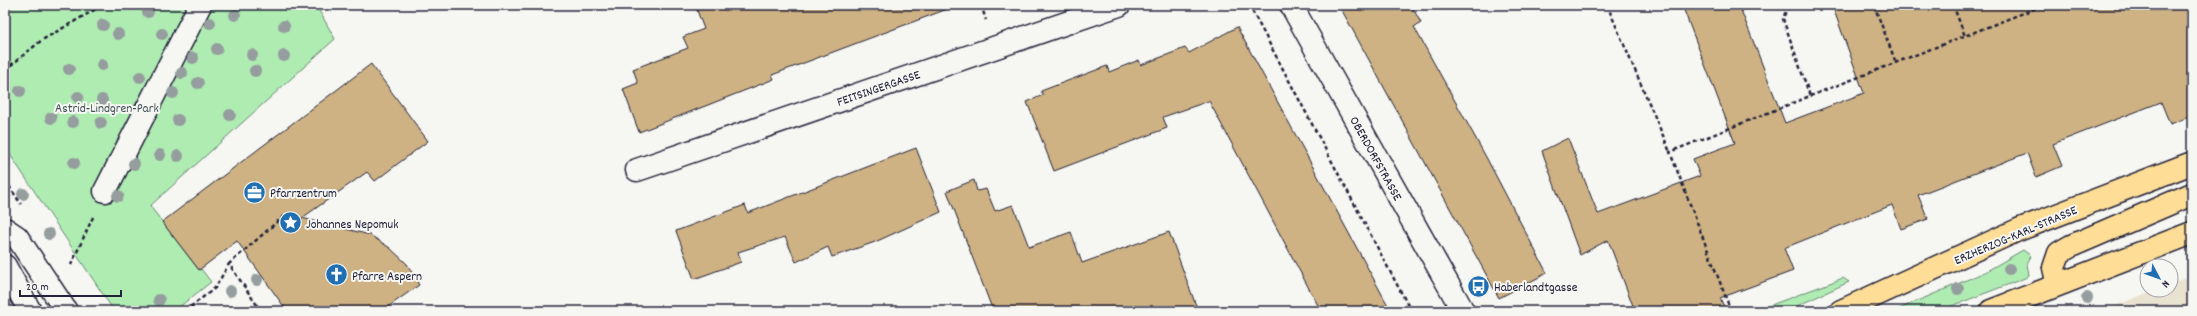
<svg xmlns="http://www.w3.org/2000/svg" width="2197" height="316" font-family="Dekko,sans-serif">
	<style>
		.built { fill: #eae2d1 }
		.green { fill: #afecb2; stroke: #688776 }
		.building { fill: #ceb283; stroke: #22223b }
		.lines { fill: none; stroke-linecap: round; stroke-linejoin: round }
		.street-casing { stroke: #22223b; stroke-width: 25 }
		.secondary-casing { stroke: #22223b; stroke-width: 25 }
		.primary-casing { stroke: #22223b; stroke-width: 25 }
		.path { stroke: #22223b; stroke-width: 2.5; stroke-dasharray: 4 3; stroke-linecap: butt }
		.street { stroke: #f6f6f2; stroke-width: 22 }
		.secondary { stroke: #f6f6f2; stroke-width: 22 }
		.primary { stroke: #fedd96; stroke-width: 22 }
		.tree { fill: #959d9e }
		.labels { text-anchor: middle; stroke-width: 4; stroke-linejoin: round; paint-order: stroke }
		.street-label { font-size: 13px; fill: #22223b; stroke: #f6f6f2 }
		.park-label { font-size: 13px; fill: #455459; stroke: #f6f6f2 }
		.poi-label { font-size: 13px; fill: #22223b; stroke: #f6f6f2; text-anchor: start }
	</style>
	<rect width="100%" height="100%" fill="#f6f6f2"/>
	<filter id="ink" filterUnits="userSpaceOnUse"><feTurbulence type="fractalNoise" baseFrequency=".025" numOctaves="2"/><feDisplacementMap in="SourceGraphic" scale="8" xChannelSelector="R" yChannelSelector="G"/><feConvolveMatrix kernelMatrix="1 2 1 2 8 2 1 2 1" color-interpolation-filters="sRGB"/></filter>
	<g filter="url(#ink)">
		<!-- built -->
		<path class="built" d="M2192 275V311H2102L2155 290H2171V284Z"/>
		<!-- green -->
		<path class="green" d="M5 5H316L335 39 150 206 199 270 201 269 211 282 174 311H114L5 147Z
			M2023 250 2031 256 2027 264 2029 275 2025 278 1939 311H1894L1985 272Z
			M1843 278 1849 282 1786 311H1755Z"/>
		<!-- building -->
		<path class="building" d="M695 5H950V8L772 75 774 79 639 132 623 89 638 83 633 69 688 48 683 37 704 29Z
			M1339 5H1411L1421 23 1414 27 1486 157 1547 273 1499 298Z
			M1682 5H1739L1785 123 1864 93 1832 5H2192V116L2170 124 2161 102 2053 144 2062 166 2036 177 2027 153 1918 195 1928 219 1901 229 1892 205 1784 248 1793 271 1720 298 1726 311H1635L1608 240 1580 255 1542 151 1568 138 1598 214 1700 176 1693 159 1735 143Z
			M1237 27 1391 311H1321L1209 101 1163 117 1167 128 1054 171 1027 102 1043 95 1041 91 1107 66 1109 72 1139 60 1141 65 1185 48 1189 53Z
			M371 64 428 141 375 181 367 172 302 218 370 235 390 248 407 264 419 285 382 311H287L237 241 199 270 162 222Z
			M916 148 941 212 875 242 832 257 828 247 796 262 785 237 738 252 741 262 694 279 676 231 745 205 748 213Z
			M974 180 977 191 986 189 995 211 1013 205 1029 247 1071 232 1082 263 1169 232 1198 311H993L947 191Z"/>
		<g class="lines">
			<defs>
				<path id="street" d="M637 170 1119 5
					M105 191 200 5"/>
				<path id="secondary" d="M1291 5 1463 311
					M5 229 17 237 66 311
					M5 266 30 311"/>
				<path id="primary" d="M2058 285 2054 268 2059 253 2071 246 2192 194
					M1841 311 2018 230 2192 163
					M1991 311 2192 233"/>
			</defs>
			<!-- street casing -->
			<use href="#street" class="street-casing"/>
			<!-- secondary casing -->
			<use href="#secondary" class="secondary-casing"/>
			<!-- primary casing -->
			<use href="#primary" class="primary-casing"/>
			<!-- path -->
			<path class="path" d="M981 5 986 20
				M1249 5 1411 311
				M1607 5 1670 152
				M1874 5 1896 63
				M1953 5 1965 36
				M2032 5 2034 9
				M5 70 42 40 103 5
				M1810 96 2044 5
				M5 180 21 204
				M71 265 93 217
				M185 311 215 288 229 264
				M261 311 229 264 285 215
				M1731 311 1670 152 1810 96 1783 19 1788 5"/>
			<!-- street -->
			<use href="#street" class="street"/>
			<!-- secondary -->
			<use href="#secondary" class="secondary"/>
			<!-- primary -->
			<use href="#primary" class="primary"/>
		</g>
		<!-- trees -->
		<g class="tree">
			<circle cx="148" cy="12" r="6"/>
			<circle cx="235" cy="15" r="6"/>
			<circle cx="210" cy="23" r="6"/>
			<circle cx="103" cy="25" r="6"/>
			<circle cx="284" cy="26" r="6"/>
			<circle cx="118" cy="34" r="6"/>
			<circle cx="162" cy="34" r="6"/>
			<circle cx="217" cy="49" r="6"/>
			<circle cx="252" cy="55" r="6"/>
			<circle cx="284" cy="56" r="6"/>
			<circle cx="193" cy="58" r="6"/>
			<circle cx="102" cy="65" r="6"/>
			<circle cx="69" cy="69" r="6"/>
			<circle cx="255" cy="71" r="6"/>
			<circle cx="182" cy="73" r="6"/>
			<circle cx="140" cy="77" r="6"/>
			<circle cx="198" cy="83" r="6"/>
			<circle cx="20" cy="91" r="6"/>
			<circle cx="173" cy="93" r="6"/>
			<circle cx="78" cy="97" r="6"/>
			<circle cx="102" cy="100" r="6"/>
			<circle cx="230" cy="115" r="6"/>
			<circle cx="51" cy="118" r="6"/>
			<circle cx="178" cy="120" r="6"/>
			<circle cx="73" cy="122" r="6"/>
			<circle cx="101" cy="123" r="6"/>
			<circle cx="160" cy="155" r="6"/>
			<circle cx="178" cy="156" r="6"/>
			<circle cx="74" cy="163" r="6"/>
			<circle cx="134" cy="164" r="6"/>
			<circle cx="23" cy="194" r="6"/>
			<circle cx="118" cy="196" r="6"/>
			<circle cx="49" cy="234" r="6"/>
			<circle cx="2009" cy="269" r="6"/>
			<circle cx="257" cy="280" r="6"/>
			<circle cx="1958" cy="289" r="6"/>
			<circle cx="230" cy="291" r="6"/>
			<circle cx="2087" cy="298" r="6"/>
			<circle cx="159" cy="300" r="6"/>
		</g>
	</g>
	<!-- icons -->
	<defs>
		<symbol id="office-disc" viewBox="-11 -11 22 22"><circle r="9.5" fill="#1f6fb2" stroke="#f6f6f2"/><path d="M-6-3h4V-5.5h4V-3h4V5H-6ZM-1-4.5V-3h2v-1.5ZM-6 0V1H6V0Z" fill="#fff"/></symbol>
		<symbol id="sight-disc" viewBox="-11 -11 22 22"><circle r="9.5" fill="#1f6fb2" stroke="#f6f6f2"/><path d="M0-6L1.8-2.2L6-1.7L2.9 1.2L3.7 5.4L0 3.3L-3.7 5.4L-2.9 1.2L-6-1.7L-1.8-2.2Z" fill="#fff"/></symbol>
		<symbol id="church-disc" viewBox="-11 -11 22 22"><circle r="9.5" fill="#1f6fb2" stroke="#f6f6f2"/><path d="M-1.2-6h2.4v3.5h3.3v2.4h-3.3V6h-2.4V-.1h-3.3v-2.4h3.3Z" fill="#fff"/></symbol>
		<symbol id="bus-disc" viewBox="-11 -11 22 22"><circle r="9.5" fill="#1f6fb2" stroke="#f6f6f2"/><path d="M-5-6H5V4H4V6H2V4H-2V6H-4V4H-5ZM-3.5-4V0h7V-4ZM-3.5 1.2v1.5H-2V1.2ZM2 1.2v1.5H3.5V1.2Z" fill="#fff"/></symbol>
	</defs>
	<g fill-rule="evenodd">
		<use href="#office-disc" x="242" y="180" width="25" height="25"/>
		<use href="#sight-disc" x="278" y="210" width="25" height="25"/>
		<use href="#church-disc" x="324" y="262" width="25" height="25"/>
		<use href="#bus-disc" x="1466" y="274" width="25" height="25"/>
	</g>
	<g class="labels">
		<!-- street labels -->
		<g class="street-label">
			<text transform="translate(878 87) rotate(-19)" y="5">FEITSINGERGASSE</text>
			<text transform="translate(1377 158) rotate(61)" y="5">OBERDORFSTRASSE</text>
			<text transform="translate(2015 234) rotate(-23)" y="5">ERZHERZOG-KARL-STRASSE</text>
		</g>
		<!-- park labels -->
		<g class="park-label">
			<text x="107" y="112">Astrid-Lindgren-Park</text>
		</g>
		<!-- poi labels -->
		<g class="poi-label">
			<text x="270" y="197">Pfarrzentrum</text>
			<text x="306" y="228">Johannes Nepomuk</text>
			<text x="352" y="280">Pfarre Aspern</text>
			<text x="1494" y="291">Haberlandtgasse</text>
		</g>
	</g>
	<!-- margin -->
	<rect width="2197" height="316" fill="none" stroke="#f6f6f2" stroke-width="20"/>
	<rect x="10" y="10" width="2177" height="296" fill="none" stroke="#22223b" stroke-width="1.5" filter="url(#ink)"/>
	<!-- north arrow -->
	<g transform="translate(2159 278) rotate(131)"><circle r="19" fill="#f6f6f2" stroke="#a1a1a9"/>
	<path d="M0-3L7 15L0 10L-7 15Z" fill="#1f6fb2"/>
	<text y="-6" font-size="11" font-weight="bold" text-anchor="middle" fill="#22223b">N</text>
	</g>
	<!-- scale -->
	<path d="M20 290v6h101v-6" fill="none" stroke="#22223b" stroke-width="2"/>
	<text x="26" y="290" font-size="12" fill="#22223b" stroke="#f6f6f2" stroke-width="3" paint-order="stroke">20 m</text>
</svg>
